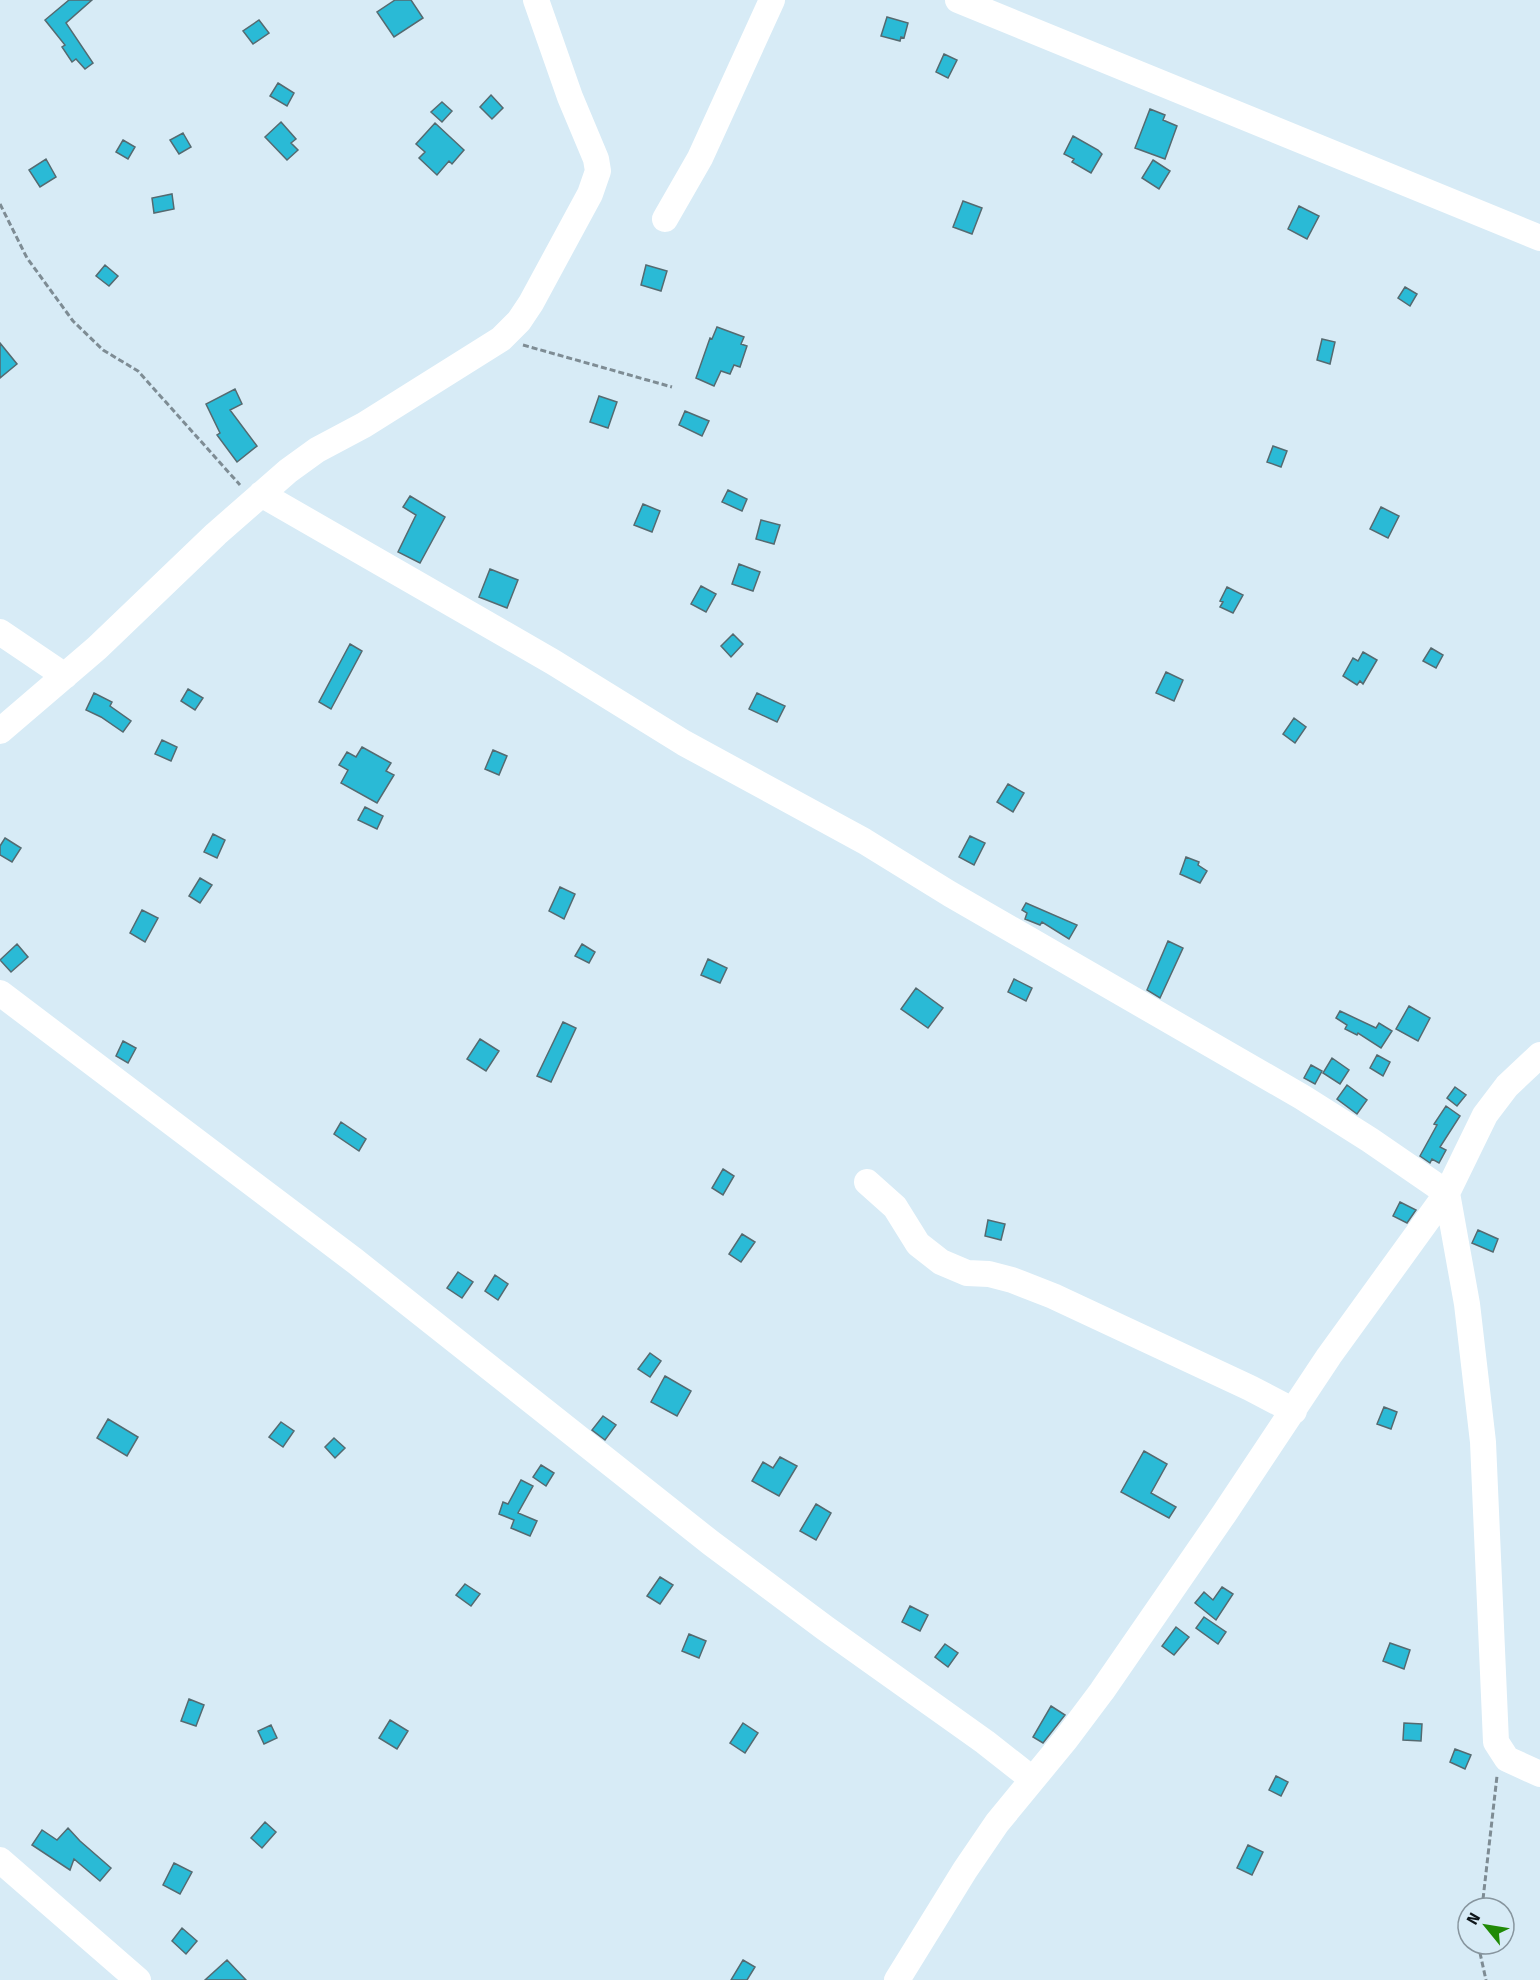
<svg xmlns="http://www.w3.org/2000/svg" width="1540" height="1980" font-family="'Fira Sans',sans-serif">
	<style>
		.building { fill: #2abad6; stroke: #556a70; stroke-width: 1.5 }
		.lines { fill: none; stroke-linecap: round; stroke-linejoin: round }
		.path { stroke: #7e8c94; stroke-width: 3; stroke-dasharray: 6 3; stroke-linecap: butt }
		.minor { stroke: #fff; stroke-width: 26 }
	</style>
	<rect width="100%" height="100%" fill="#d7ebf6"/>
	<!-- building -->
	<path class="building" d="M69 0H92L66 23 93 63 85 69 76 59 72 62 62 47 65 45 45 20Z
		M395 0H411L423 18 394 37 377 12Z
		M887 17 908 23 904 38 901 37 900 41 881 36Z
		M259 20 269 33 253 44 243 31Z
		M944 54 957 60 948 78 936 72Z
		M278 83 294 93 287 106 270 96Z
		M491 95 503 108 492 119 480 107Z
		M442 102 452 111 442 122 431 112Z
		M1150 109 1165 115 1163 120 1177 126 1165 159 1135 148Z
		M281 122 296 139 291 143 298 150 287 160 265 137Z
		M435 123 464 150 452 164 449 161 437 175 419 158 425 152 416 144Z
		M183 133 191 147 179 154 170 140Z
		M1073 136 1098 150 1102 154 1091 173 1072 162 1074 159 1064 154Z
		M123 140 135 147 128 159 116 152Z
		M46 159 56 177 40 187 29 170Z
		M1153 160 1170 171 1159 189 1142 178Z
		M172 194 174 209 154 213 152 198Z
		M963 201 982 208 972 234 953 227Z
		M1299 206 1319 216 1307 239 1288 229Z
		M105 265 118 276 109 286 96 276Z
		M646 265 667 271 661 291 641 285Z
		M1405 287 1417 294 1410 306 1398 298Z
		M717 327 744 337 741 344 747 346 740 367 734 365 730 374 721 371 714 386 696 378 710 338 712 339Z
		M1322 339 1335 342 1330 364 1317 360Z
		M0 343 17 364 0 378Z
		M235 389 242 404 230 410 257 446 237 462 217 435 220 433 206 404Z
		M599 396 617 402 608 428 590 422Z
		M685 411 709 421 702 436 679 425Z
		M1273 446 1287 451 1281 467 1267 462Z
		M728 490 747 499 742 511 722 502Z
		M410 496 445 517 420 563 398 552 416 515 403 507Z
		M643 504 660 511 652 532 634 525Z
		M1381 507 1399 516 1388 538 1370 529Z
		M761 520 780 525 774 544 756 539Z
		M739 564 760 572 753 591 732 584Z
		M490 569 518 580 507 608 479 597Z
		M701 586 716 594 706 612 691 604Z
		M1227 587 1243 595 1233 613 1220 607 1223 602 1220 601Z
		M733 634 743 644 731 657 721 646Z
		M350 644 362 651 331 709 319 702Z
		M1431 648 1443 655 1436 668 1423 661Z
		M1363 652 1377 660 1363 684 1360 681 1357 685 1343 676 1353 658 1358 661Z
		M1166 672 1183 680 1174 701 1156 693Z
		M188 689 203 698 195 710 181 701Z
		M94 693 112 702 110 706 131 721 123 732 101 717 86 710Z
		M757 693 785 706 777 722 749 709Z
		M1294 718 1306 727 1295 743 1283 734Z
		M162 740 177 747 171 761 155 754Z
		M362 747 391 763 386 771 394 775 377 803 341 783 348 770 339 765 347 752 356 757Z
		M493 750 507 756 499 775 485 769Z
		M1008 784 1024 793 1013 812 997 802Z
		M365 807 383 816 377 829 358 820Z
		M213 834 225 840 217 858 204 852Z
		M970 836 985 843 974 865 959 857Z
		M5 838 21 848 12 862 0 855V846Z
		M1186 857 1199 862 1198 865 1207 871 1200 883 1180 874Z
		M200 878 212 885 200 903 189 896Z
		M560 887 575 894 564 919 549 911Z
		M1026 903 1077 925 1069 939 1042 922 1040 925 1025 919 1027 913 1022 910Z
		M142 910 158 918 145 942 130 933Z
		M1168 941 1183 948 1160 998 1147 990Z
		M17 944 28 957 11 972 0 960Z
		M582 944 595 952 589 963 575 956Z
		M708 959 727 968 720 983 701 975Z
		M1014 979 1032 988 1026 1001 1008 992Z
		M916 988 943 1008 928 1028 901 1009Z
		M1409 1006 1430 1018 1418 1041 1396 1029Z
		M1340 1011 1376 1028 1379 1023 1392 1031 1381 1048 1358 1033 1357 1035 1345 1029 1347 1025 1336 1018Z
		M563 1022 576 1028 551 1082 537 1076Z
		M480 1039 499 1051 486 1071 467 1059Z
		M123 1041 136 1048 128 1063 116 1056Z
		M1377 1055 1390 1062 1383 1076 1370 1068Z
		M1332 1058 1349 1070 1340 1084 1323 1073Z
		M1311 1065 1322 1071 1315 1084 1304 1078Z
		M1347 1085 1367 1100 1357 1114 1337 1099Z
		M1455 1087 1466 1095 1457 1106 1447 1098Z
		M1446 1106 1460 1116 1440 1147 1446 1150 1439 1163 1432 1159 1430 1163 1420 1156 1437 1125 1434 1124Z
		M341 1122 366 1139 359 1151 334 1134Z
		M723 1169 734 1176 723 1195 712 1188Z
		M1400 1202 1416 1210 1407 1223 1393 1216Z
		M988 1220 1005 1224 1001 1240 985 1236Z
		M1478 1230 1498 1239 1493 1252 1472 1243Z
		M742 1234 755 1242 741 1262 729 1254Z
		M458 1272 473 1282 462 1298 447 1288Z
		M495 1275 508 1284 498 1300 485 1291Z
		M650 1353 661 1361 650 1377 638 1369Z
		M665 1376 691 1391 677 1416 651 1402Z
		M1384 1407 1397 1412 1391 1429 1377 1424Z
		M603 1416 616 1425 605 1440 592 1430Z
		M108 1419 138 1437 127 1456 97 1438Z
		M281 1422 294 1431 283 1447 269 1437Z
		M334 1438 345 1448 335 1458 325 1447Z
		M1144 1451 1167 1464 1151 1493 1176 1507 1169 1518 1121 1492Z
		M780 1457 797 1466 779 1496 752 1481 763 1462 773 1468Z
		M541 1465 554 1473 546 1486 533 1477Z
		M521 1480 533 1486 518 1513 537 1521 530 1536 511 1528 514 1520 499 1514 503 1502 508 1504Z
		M816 1504 831 1513 816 1540 800 1531Z
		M660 1577 673 1585 660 1604 647 1596Z
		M465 1584 480 1594 471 1606 456 1595Z
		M1222 1587 1233 1594 1216 1620 1195 1603 1204 1592 1213 1600Z
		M910 1606 928 1615 920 1631 902 1622Z
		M1204 1617 1226 1632 1218 1644 1196 1628Z
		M1176 1627 1189 1637 1174 1655 1162 1646Z
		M689 1634 706 1641 699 1658 682 1651Z
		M1390 1643 1410 1650 1404 1669 1383 1661Z
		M945 1644 958 1653 948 1667 935 1657Z
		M189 1699 204 1705 196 1726 181 1721Z
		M1051 1706 1065 1715 1043 1743 1033 1737Z
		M390 1720 408 1731 397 1749 379 1738Z
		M743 1723 758 1733 745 1753 730 1743Z
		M1404 1723 1422 1724 1421 1741 1403 1740Z
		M271 1725 277 1738 264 1744 258 1731Z
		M1455 1749 1471 1755 1465 1769 1450 1762Z
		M1276 1776 1288 1782 1281 1796 1269 1790Z
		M265 1822 276 1832 262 1848 251 1838Z
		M68 1828 80 1841 111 1868 100 1881 74 1859 70 1870 32 1845 42 1830 57 1840Z
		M1248 1845 1263 1852 1252 1875 1237 1868Z
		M174 1863 192 1872 180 1894 163 1885Z
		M182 1928 197 1941 186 1954 172 1941Z
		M227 1960 246 1980H205Z
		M743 1960 755 1967 747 1980H731Z"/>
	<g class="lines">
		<!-- path -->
		<path class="path" d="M0 204 27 258 73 321 103 350 138 371 240 485
			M523 345 672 387
			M1482 1908 1497 1776
			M1478 1944 1486 1980"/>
		<!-- minor -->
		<path class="minor" d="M958 0 1540 238
			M665 219 700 158 772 0
			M261 494 553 662 684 743 864 841 950 894 1302 1097 1370 1140 1447 1193 1467 1304 1483 1442 1496 1742 1507 1759 1540 1774
			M0 632 65 676
			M0 731 97 648 216 534 288 471 317 450 364 425 501 339 519 321 531 303 590 194 598 171 596 159 570 97 536 0
			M0 993 355 1261 711 1543 825 1628 985 1742 1032 1779
			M867 1182 895 1207 918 1244 941 1262 967 1273 989 1274 1012 1280 1053 1296 1250 1388 1294 1411
			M0 1860 138 1980
			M897 1980 965 1870 997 1823 1066 1739 1102 1691 1224 1514 1329 1356 1447 1193 1485 1115 1507 1086 1540 1055"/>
	</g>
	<!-- north arrow -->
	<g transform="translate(1486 1926) rotate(300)"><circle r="28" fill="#d7ebf6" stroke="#87959e" stroke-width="1.5"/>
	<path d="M0-4.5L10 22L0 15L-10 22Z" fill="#208a06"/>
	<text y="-9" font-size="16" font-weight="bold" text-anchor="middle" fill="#0e1519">N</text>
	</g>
</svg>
